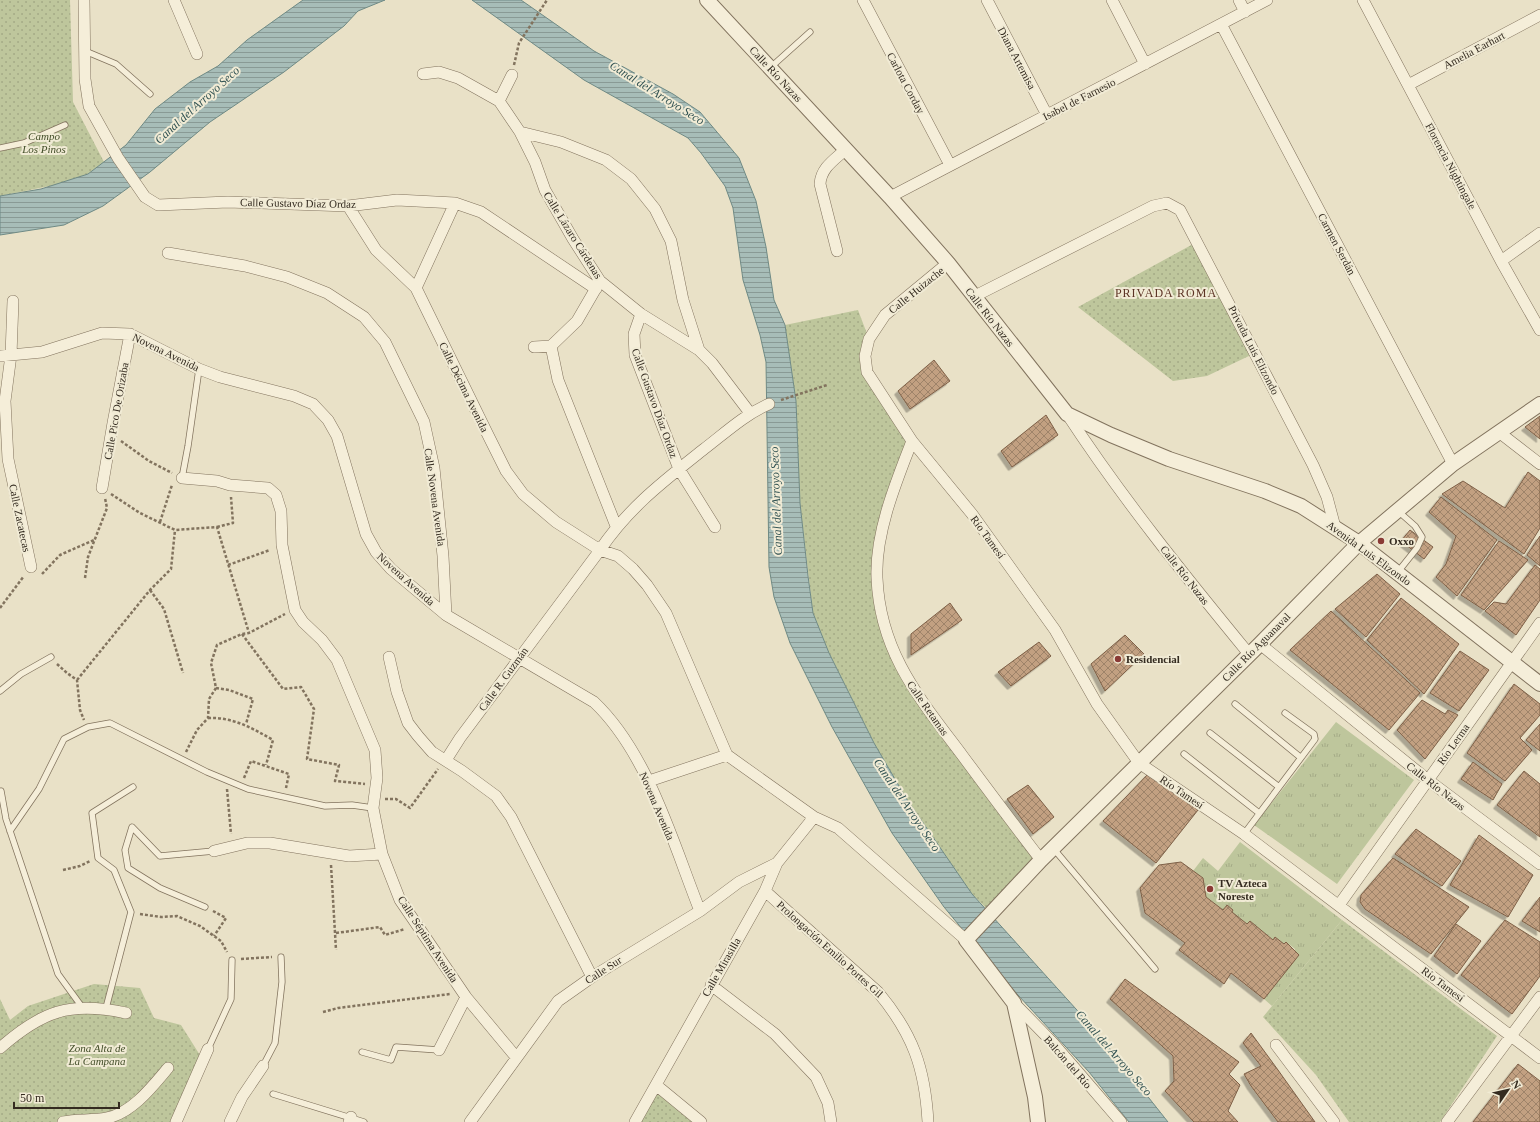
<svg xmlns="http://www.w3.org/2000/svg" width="1540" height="1122" font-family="Georgia,serif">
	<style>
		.grass { fill: url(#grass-tufts) }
		.park { fill: url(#park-dots) }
		.water { fill: url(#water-rules); stroke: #6f8a85 }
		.building { fill: url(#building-cross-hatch); stroke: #7e6047; filter: url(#shadow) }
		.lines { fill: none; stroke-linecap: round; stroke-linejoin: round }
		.service-casing { stroke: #82735e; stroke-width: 7 }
		.minor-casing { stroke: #82735e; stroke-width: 12 }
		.tertiary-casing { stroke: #82735e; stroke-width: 16 }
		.path { stroke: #82735e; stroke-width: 2.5; stroke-dasharray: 3 2; stroke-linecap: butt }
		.service { stroke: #f5eed9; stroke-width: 5.5 }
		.minor { stroke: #f5eed9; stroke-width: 11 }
		.tertiary { stroke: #f5eed9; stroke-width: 14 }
		.poi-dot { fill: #8a3a35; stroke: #f1ebd5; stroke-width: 1.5 }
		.labels { text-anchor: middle; stroke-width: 4; stroke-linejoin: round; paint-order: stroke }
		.street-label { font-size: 11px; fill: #342b20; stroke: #f1ebd5 }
		.park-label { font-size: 11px; font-style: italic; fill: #434e29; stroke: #f1ebd5 }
		.poi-label { font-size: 11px; font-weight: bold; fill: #342b20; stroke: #f1ebd5; text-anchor: start }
		.water-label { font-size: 12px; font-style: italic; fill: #315252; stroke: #f1ebd5 }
		.neighbourhood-label { font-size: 12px; letter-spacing: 1px; fill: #5c3325; stroke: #f1ebd5 }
	</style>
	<defs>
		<pattern id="grass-tufts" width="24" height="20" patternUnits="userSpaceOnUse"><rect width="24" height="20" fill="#bec69c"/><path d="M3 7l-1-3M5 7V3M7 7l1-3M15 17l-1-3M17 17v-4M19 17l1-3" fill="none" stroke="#a4aa86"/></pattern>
		<pattern id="park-dots" width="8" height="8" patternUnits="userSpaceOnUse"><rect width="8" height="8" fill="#bec69c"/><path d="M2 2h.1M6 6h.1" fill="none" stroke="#a4aa86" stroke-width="1.8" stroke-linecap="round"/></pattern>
		<pattern id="water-rules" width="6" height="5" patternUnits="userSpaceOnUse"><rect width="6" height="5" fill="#a7bdb8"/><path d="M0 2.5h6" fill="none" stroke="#899a95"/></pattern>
		<pattern id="building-cross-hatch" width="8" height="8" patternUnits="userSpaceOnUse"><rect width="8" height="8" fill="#c2a081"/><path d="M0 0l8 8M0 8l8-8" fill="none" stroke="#9e8369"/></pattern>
		<filter id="shadow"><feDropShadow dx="-3.5" dy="3.5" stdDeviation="0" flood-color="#0004"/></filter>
	</defs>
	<rect width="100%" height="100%" fill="#e9e1c7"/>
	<!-- grass -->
	<path class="grass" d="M1336 722 1414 780 1337 884 1254 825Z
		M1240 842 1342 920 1272 1006 1264 999 1298 955 1294 952 1295 949 1286 942 1284 944 1275 938 1273 940 1250 921 1247 924 1232 912 1233 910 1227 905 1223 910 1206 897 1203 878 1193 871 1203 858 1218 871Z"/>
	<!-- park -->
	<path class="park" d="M0 0H70L73 102 104 162 88 174 64 183 0 196Z
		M1195 243 1251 355 1207 376 1173 381 1078 307Z
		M858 310 869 339 867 372 912 441 895 485 877 578 894 655 1041 860 991 913 972 894 906 798 874 743 829 653 813 613 800 503 796 401 785 325Z
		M1342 920 1497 1036 1440 1122H1349L1316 1075 1263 1017Z
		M94 984 140 988 154 1018 181 1025 203 1060 180 1122H0V999L10 1020 28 1006Z
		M656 1085 701 1122H634Z"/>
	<!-- water -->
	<path class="water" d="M303 0H385L358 11 344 26 284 72 210 122 150 172 103 206 64 225 0 235V196L41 189 88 174 126 145 155 109 190 82 218 66 247 40Z
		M472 0H521L594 51 673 94 700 112 739 158 756 201 766 247 774 300 785 325 796 401 800 503 808 576 813 613 829 653 874 743 906 798 972 894 1095 1030 1168 1122H1129L1089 1072 1006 982 944 907 892 833 832 727 790 643 774 597 769 567 766 362 760 335 743 280 733 208 725 186 701 153 688 138 584 80Z"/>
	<!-- building -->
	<path class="building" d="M934 360 950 381 910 409 898 391Z
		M1046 415 1058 435 1012 467 1001 451Z
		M1540 416V439L1525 427Z
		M1528 472 1540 481V528L1524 554 1442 494 1463 481 1505 508Z
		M1441 497 1497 540 1457 596 1436 577 1446 564 1456 536 1429 512Z
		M1410 530 1433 547 1424 559 1401 541Z
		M1540 536V566L1527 555Z
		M1499 541 1528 560 1484 610 1461 595Z
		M1535 565 1540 569V600L1516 635 1485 611 1494 602 1506 604Z
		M1377 574 1400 594 1366 637 1335 609Z
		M1401 598 1459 644 1424 694 1367 640Z
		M950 603 962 620 911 655V634Z
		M1331 611 1420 693 1389 730 1290 650Z
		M1125 635 1144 654 1105 691 1091 664Z
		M1039 642 1051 656 1011 686 998 672Z
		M1460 651 1489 670 1459 711 1430 693Z
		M1514 684 1540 704V715L1520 738 1532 750 1505 781 1467 753Z
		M1422 700 1445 714 1448 710 1458 715 1425 759 1397 730Z
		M1540 724V751L1526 740Z
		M1473 762 1502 784 1493 800 1461 779Z
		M1524 771 1540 784V837L1497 805Z
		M1149 773 1198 810 1156 863 1103 821Z
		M1028 785 1054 817 1033 834 1007 799Z
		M1416 829 1461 861 1442 886 1395 854Z
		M1479 835 1533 875 1508 917 1450 885Z
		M1393 858 1469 907 1431 954 1365 909 1360 902 1361 895Z
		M1181 862 1203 878 1206 897 1223 910 1227 905 1233 910 1232 912 1247 924 1250 921 1273 940 1275 937 1284 944 1286 942 1299 955 1264 999 1231 973 1224 984 1179 950 1185 943 1145 913 1140 888 1159 865Z
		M1540 897V932L1522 921Z
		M1505 920 1540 942V976L1512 1014 1461 975Z
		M1456 924 1481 941 1457 974 1434 956Z
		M1125 979 1239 1062 1229 1074 1240 1085 1228 1111 1238 1122H1194L1165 1091 1174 1081 1173 1056 1110 999Z
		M1251 1033 1278 1070 1315 1122H1278L1251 1086 1244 1074 1261 1066 1243 1043Z
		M1518 1064 1540 1081V1122H1473Z"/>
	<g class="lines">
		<defs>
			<path id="service" d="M85 51 116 64 150 94
				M771 67 810 32
				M0 148 24 143 65 125
				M182 478 188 446 199 369
				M1397 573 1417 548 1422 537 1415 526 1398 511
				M0 691 21 674 51 657
				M1235 704 1300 757
				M1210 733 1279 787
				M1184 754 1259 813
				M1 791 6 819 58 974 82 1007
				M10 831 39 789 64 739 88 727 110 723 207 772 248 789 325 806 352 805 373 808
				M1244 834 1315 739 1314 734 1285 713
				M1053 848 1155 969
				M205 907 160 888 128 868 125 850 132 827 160 856 214 851
				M106 1008 131 912 114 870 98 858 92 813 133 787
				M208 1049 231 999 232 960
				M362 1052 391 1060 396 1047 439 1050
				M263 1066 275 1043 282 982 281 957
				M273 1094 364 1122"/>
			<path id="minor" d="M84 0 85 79 89 106 118 158 145 197 158 205 228 202 348 206 397 200 455 203 481 212 596 289
				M174 0 197 54
				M863 0 950 165
				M987 0 1047 115
				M1112 0 1145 64
				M1239 0 1245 12
				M1363 0 1501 261 1540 330
				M1221 24 1453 464
				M423 74 439 72 458 78 499 101
				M512 75 499 101 520 132 535 162 545 190 573 239 600 281 641 314 699 350 712 363 750 413
				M1408 85 1540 15
				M520 132 561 142 606 160 631 179 655 209 671 241 683 300 699 350
				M890 197 1267 0
				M348 206 376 250 416 288 487 433 506 471 523 494 556 522 600 550 618 556 633 569 647 585 666 613 727 755 814 817 838 828 966 940
				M837 251 820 184C821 168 834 160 845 150
				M168 253 245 266 287 277 327 293 364 317 385 342 424 422 434 468 443 556 446 615
				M1501 261 1540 233
				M948 263 885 315 869 339 865 356 867 372 912 441 972 514 1055 630 1097 704 1139 763 1244 834 1540 1058
				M416 288 455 203
				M975 296 1153 206 1167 203 1180 210 1313 465 1327 497 1335 527
				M13 301 11 355 5 401 8 459 31 567
				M641 314 634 334 635 355 679 469 715 527
				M551 346 558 380 616 526
				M534 347 551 346 577 321 599 283
				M0 356 42 352 102 333 130 334 199 369 220 377 294 396 313 404 328 420 337 436 366 534 376 552 391 569 446 615 594 702C648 753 673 843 700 911
				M1067 414C1122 498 1185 576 1249 654
				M1500 433 1540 464
				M912 441C896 482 875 533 877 578 880 653 920 699 962 755 988 790 1014 825 1041 860
				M182 478 217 481 230 485 268 488 276 495 281 511 282 545 295 610 303 622 322 640 337 660 375 750 377 778 373 808 382 854 400 900 466 997 516 1057
				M102 488 113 423 130 334
				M1260 644 1428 780 1540 864
				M389 657 397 692 408 723 418 736 432 752 462 771 496 796 511 817 592 977
				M446 760 460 738 600 550C629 507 664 481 704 449 725 433 744 415 769 404
				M649 781 727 755
				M214 851 247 843H270L349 856 382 854
				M765 891 878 992C913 1034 925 1068 928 1122
				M1339 905 1540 623
				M711 985 775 1034 816 1077 828 1103 831 1122
				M1014 1003 1053 1043 1121 1122
				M1276 1045 1334 1122
				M0 1048C42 1011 70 1001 126 1013
				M439 1050 466 997
				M656 1085 701 1122
				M63 1122C77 1119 92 1121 107 1118 132 1113 152 1087 168 1068
				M176 1122 208 1049
				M230 1122 242 1097 263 1066
				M349 1122 351 1117
				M470 1122 558 1001 592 977 700 911 739 882 777 863
				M635 1122 765 891 777 863 814 817
				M1447 1122 1540 997"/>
			<path id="tertiary" d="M707 0 890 197 948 263 1067 414 1111 435 1169 459 1265 491 1301 506 1359 543 1540 684
				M1038 1122 1035 1097 1014 1003 966 940 1041 860 1260 644 1359 543 1453 464 1540 404"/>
		</defs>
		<!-- service casing -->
		<use href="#service" class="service-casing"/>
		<!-- minor casing -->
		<use href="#minor" class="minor-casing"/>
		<!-- tertiary casing -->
		<use href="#tertiary" class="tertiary-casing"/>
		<!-- path -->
		<path class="path" d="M514 65 519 43 547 0
			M781 400 827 385
			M121 441 149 461 172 473
			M111 494 140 513 175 530 217 527 249 633
			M160 522 172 485
			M217 527 233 523 231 497
			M228 565 270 550
			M42 574 60 555 94 540
			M85 578 88 557 107 508 105 498
			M150 590 164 609 183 673
			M0 608 24 576
			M242 634 283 689 301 687 314 709 307 759 339 765 335 781 365 784
			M57 664 67 673 77 680 80 710 84 720
			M77 680 150 590 171 569 175 530
			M216 688 229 690 253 699 246 724
			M208 718C233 717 252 728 273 740L266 765
			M186 752 197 730 208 718 209 699 216 688 211 663 217 645 242 634 249 633 285 614
			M244 778 251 761 289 774 286 788
			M227 789 231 834
			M385 799H396L410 808 438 769
			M331 865 336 950
			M63 870 80 866 90 861
			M213 911 226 918 214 936
			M140 914 161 917 177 916 200 926 221 941 227 952
			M336 933 380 927 385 935 405 929
			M241 959 272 957
			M323 1012 338 1008 450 994"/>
		<!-- service -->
		<use href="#service" class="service"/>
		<!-- minor -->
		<use href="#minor" class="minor"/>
		<!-- tertiary -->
		<use href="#tertiary" class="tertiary"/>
	</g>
	<!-- markers -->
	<g class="poi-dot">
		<circle cx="1381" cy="541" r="4"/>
		<circle cx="1118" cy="659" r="4"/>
		<circle cx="1210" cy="889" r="4"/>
	</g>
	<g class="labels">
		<!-- street labels -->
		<g class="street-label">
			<text transform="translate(1474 50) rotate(-28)" y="4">Amelia Earhart</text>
			<text transform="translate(1017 58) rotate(62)" y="4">Diana Artemisa</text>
			<text transform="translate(776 74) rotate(47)" y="4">Calle Río Nazas</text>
			<text transform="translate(906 83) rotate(62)" y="4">Carlota Corday</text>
			<text transform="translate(1079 99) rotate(-27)" y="4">Isabel de Farnesio</text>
			<text transform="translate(1451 166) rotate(62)" y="4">Florencia Nightingale</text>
			<text transform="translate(298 203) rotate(1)" y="4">Calle Gustavo Díaz Ordaz</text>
			<text transform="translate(573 235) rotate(58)" y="4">Calle Lázaro Cárdenas</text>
			<text transform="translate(1337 244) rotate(62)" y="4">Carmen Serdán</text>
			<text transform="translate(916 290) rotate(-39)" y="4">Calle Huizache</text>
			<text transform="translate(990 317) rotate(52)" y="4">Calle Río Nazas</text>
			<text transform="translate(1254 350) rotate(63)" y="4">Privada Luis Elizondo</text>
			<text transform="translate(166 352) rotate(26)" y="4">Novena Avenida</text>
			<text transform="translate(464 387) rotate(64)" y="4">Calle Décima Avenida</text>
			<text transform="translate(655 403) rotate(70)" y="4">Calle Gustavo Díaz Ordaz</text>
			<text transform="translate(116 411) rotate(-80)" y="4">Calle Pico De Orizaba</text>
			<text transform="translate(435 497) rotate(82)" y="4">Calle Novena Avenida</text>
			<text transform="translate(20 518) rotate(78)" y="4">Calle Zacatecas</text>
			<text transform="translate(988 537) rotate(54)" y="4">Río Tamesí</text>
			<text transform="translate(1369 553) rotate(36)" y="4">Avenida Luis Elizondo</text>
			<text transform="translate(1185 575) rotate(52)" y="4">Calle Río Nazas</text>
			<text transform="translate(406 579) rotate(42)" y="4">Novena Avenida</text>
			<text transform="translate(1256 647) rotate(-45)" y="4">Calle Río Aguanaval</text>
			<text transform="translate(503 679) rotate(-54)" y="4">Calle R. Guzmán</text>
			<text transform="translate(928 708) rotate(55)" y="4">Calle Retamas</text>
			<text transform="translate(1453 744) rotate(-55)" y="4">Río Lerma</text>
			<text transform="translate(1436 786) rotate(38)" y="4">Calle Río Nazas</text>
			<text transform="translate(1182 792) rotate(34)" y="4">Río Tamesí</text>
			<text transform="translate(657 806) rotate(67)" y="4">Novena Avenida</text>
			<text transform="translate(428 939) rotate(57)" y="4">Calle Séptima Avenida</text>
			<text transform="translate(830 949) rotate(42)" y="4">Prolongación Emilio Portes Gil</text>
			<text transform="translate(721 967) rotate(-60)" y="4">Calle Mirasilla</text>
			<text transform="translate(603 970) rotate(-33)" y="4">Calle Sur</text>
			<text transform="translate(1443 984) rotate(37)" y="4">Río Tamesí</text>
			<text transform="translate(1068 1062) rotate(49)" y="4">Balcón del Río</text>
		</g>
		<!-- park labels -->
		<g class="park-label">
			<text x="44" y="140">Campo<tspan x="44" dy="13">Los Pinos</tspan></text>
			<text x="97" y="1052">Zona Alta de<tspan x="97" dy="13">La Campana</tspan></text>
		</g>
		<!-- poi labels -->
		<g class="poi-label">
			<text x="1389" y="545">Oxxo</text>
			<text x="1126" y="663">Residencial</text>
			<text x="1218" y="887">TV Azteca<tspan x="1218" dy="13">Noreste</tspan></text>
		</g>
		<!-- water labels -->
		<g class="water-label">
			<text transform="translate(657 93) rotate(32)" y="4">Canal del Arroyo Seco</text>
			<text transform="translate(197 105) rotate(-42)" y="4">Canal del Arroyo Seco</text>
			<text transform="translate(776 501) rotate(-92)" y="4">Canal del Arroyo Seco</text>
			<text transform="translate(907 805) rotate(56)" y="4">Canal del Arroyo Seco</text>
			<text transform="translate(1114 1053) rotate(49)" y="4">Canal del Arroyo Seco</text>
		</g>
		<!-- neighbourhood labels -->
		<g class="neighbourhood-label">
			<text x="1166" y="297">PRIVADA ROMA</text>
		</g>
	</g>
	<!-- north arrow -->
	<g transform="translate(1508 1090) rotate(56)" stroke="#f1ebd5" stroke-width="3" paint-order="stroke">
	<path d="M0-3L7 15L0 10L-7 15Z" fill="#342b20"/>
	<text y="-6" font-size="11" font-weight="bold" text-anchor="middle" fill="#342b20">N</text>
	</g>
	<!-- scale -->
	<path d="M14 1102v6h105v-6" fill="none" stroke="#342b20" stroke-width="2"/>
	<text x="20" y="1102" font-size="12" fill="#342b20" stroke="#f1ebd5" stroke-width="3" paint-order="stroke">50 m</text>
</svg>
